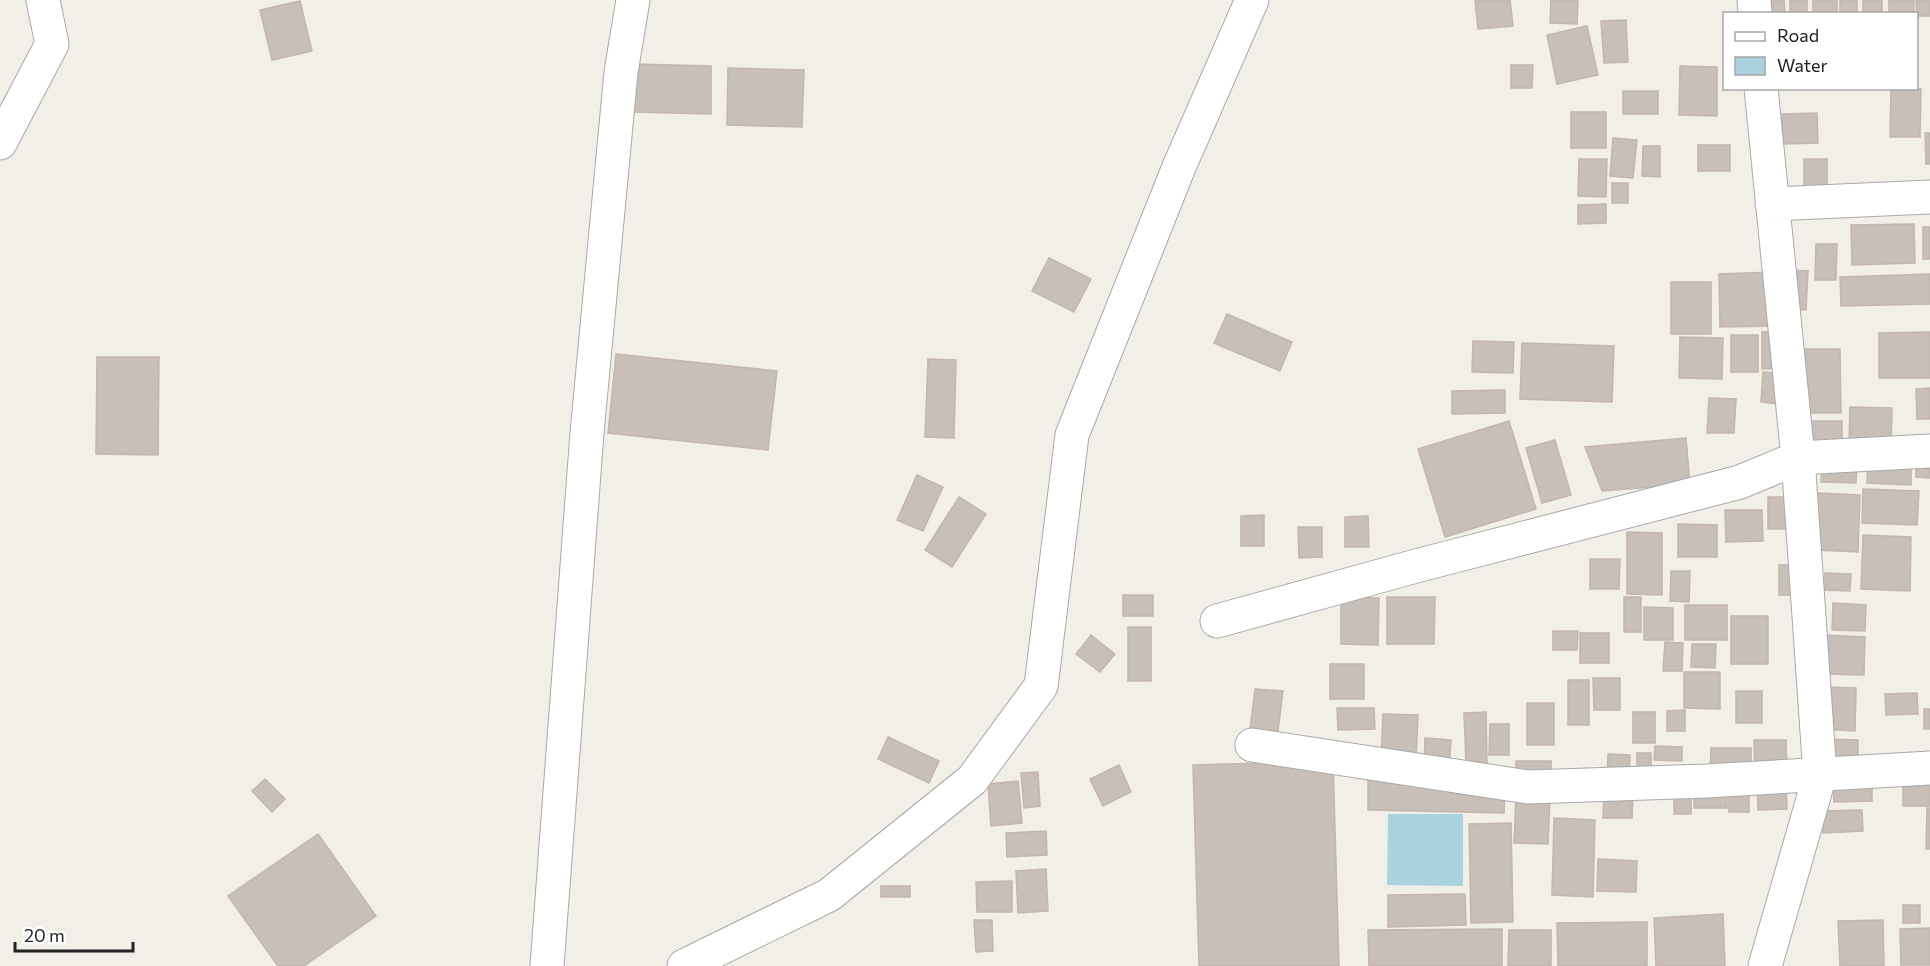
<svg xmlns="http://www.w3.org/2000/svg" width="1930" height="966" font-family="Commissioner,sans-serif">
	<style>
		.water { fill: #aad3df }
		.building { fill: #c7bfb8; stroke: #c4b6ab; stroke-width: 1.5 }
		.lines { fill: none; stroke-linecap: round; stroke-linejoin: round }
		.minor-casing { stroke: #a9a9a9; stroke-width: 35 }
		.minor { stroke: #fff; stroke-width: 33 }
	</style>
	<rect width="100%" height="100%" fill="#f2efe9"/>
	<!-- water -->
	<path class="water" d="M1388 814H1463V886L1387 885Z"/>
	<!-- building -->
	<path class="building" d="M1475 0H1510L1513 26 1478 29Z
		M1551 0H1578L1577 24 1550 23Z
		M1761 0H1784L1785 14H1762Z
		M1790 0H1807V14H1790Z
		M1813 0H1837V14H1813Z
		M1840 0H1857V14H1840Z
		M1863 0H1882V14H1863Z
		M1889 0H1914V14H1889Z
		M1916 0H1930V16H1917Z
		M300 1 312 51 272 60 260 10Z
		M1626 20 1628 62 1604 63 1601 21Z
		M1587 26 1598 75 1557 84 1547 35Z
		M635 64 711 66V114L634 112Z
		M1511 65H1533L1532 88H1511Z
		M1680 66 1717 67V116L1679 115Z
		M728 68 804 70 802 127 727 125Z
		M1891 89H1921L1920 137H1890Z
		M1623 91H1658V114H1623Z
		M1571 112H1606V148H1571Z
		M1817 113 1818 143 1783 144 1782 114Z
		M1925 133H1930V164H1926Z
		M1613 138 1637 140 1633 178 1610 176Z
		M1698 145H1730V171H1698Z
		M1643 146H1660V177L1642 176Z
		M1579 159H1607L1606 197 1578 196Z
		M1804 159H1827V189H1804Z
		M1612 183H1628V203H1612Z
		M1606 204V223L1578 224V205Z
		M1914 224 1915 263 1852 265 1851 225Z
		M1923 227H1930V259H1923Z
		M1816 244H1837L1836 280H1815Z
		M1049 258 1091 279 1074 312 1032 291Z
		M1789 270 1808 271 1806 310 1787 309Z
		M1773 272 1774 326 1720 327 1719 274Z
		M1930 274V304L1841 306 1840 277Z
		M1671 282H1711V334H1671Z
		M1227 314 1292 342 1280 371 1214 343Z
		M1784 331 1785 368 1762 369V332Z
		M1930 332V378H1879V333Z
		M1731 335H1758V372H1731Z
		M1680 337 1723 338 1722 379 1679 378Z
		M1473 341 1514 342 1513 373 1472 372Z
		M1522 343 1614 346 1612 402 1520 399Z
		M1799 349H1840L1841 413H1799Z
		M616 354 777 371 768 450 608 433Z
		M97 357H159L158 455 96 454Z
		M928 359 956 360 954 438 925 437Z
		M1763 372 1784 374 1781 404 1761 402Z
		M1930 388V419H1917L1916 389Z
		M1505 390V413L1452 414V391Z
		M1709 398 1736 399 1734 433H1707Z
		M1850 407 1892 408 1891 448 1849 446Z
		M1509 421 1536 509 1445 537 1418 449Z
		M1801 421H1842V452H1802Z
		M1686 438 1690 484 1602 491 1585 447Z
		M1555 440 1571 495 1542 503 1526 448Z
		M1916 456 1930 457V478L1916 477Z
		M1868 462 1911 463V485L1867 483Z
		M1822 463 1857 464 1856 483 1821 482Z
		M917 475 943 487 923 531 897 520Z
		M1863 489 1919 491 1917 525 1862 523Z
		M1817 493 1860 495 1858 552 1815 550Z
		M959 497 986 514 952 567 925 550Z
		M1768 497H1789V529H1768Z
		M1725 510H1762L1763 541 1726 542Z
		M1264 515V546H1241V516Z
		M1368 516 1369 547H1345V517Z
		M1678 524 1717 525V557H1678Z
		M1298 527H1322V557L1299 558Z
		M1627 532 1662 533V595L1627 594Z
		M1863 535 1911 537 1910 591 1861 589Z
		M1590 559H1620L1619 589H1590Z
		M1779 565H1805L1804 595H1779Z
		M1671 571H1690L1689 602 1670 601Z
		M1825 573 1851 574 1850 591 1825 590Z
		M1123 595H1153V616H1123Z
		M1341 597 1379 598 1378 645 1341 644Z
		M1387 597H1435L1434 644H1387Z
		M1624 597H1641V632H1624Z
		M1833 603 1866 605 1865 631 1832 630Z
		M1685 605H1727V640H1685Z
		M1644 607 1673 608V640H1644Z
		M1731 616H1768V664H1731Z
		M1128 627H1151V681H1128Z
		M1553 631H1578L1577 650H1553Z
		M1580 633H1609V663H1580Z
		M1091 635 1115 654 1100 672 1076 654Z
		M1825 635 1865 637 1864 675 1824 674Z
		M1665 642 1683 643 1682 671H1663Z
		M1692 644H1716L1715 668 1691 667Z
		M1330 664H1364V699H1330Z
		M1684 672H1720V709L1684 708Z
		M1593 678H1620V710H1594Z
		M1568 680H1589V725H1568Z
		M1823 687 1856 688 1855 731 1821 729Z
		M1255 689 1283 691 1278 731 1250 729Z
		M1736 691H1762V723H1736Z
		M1917 693 1918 714 1886 715 1885 694Z
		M1527 703H1554V745H1527Z
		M1337 708H1374L1375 729 1338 730Z
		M1924 709H1930V729H1924Z
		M1685 710V731H1667V711Z
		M1486 712 1487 763H1466L1464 713Z
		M1633 712H1655V743H1633Z
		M1383 714 1418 715 1416 761 1381 760Z
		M1490 724H1509V755H1489Z
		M888 737 939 761 929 783 878 759Z
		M1425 738 1451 740 1449 768 1424 767Z
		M1826 739 1858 740V770L1825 769Z
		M1754 740H1786L1787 772H1755Z
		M1655 746 1682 747V761L1654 760Z
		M1711 748H1751V773L1710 772Z
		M1637 753H1651V773H1637Z
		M1608 754 1630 755 1629 779 1607 778Z
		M1333 761 1339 966H1199L1193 765Z
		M1516 761H1551V779H1516Z
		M1119 765 1131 792 1103 806 1090 779Z
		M1038 772 1040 806 1024 808 1021 773Z
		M1368 775 1505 791 1504 813 1368 810Z
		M1903 775H1930V806H1903Z
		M265 779 285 799 272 812 252 791Z
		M1018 781 1022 823 991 826 988 784Z
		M1833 781H1872V801L1834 802Z
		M1757 783H1786L1787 809 1758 810Z
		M1729 788H1749V812H1729Z
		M1694 789H1727V808H1694Z
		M1604 791H1633L1632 818H1603Z
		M1674 791H1691V814H1674Z
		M1516 798 1550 799 1548 844 1514 843Z
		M1927 808H1930V849H1926Z
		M1862 810 1863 831 1823 833 1822 811Z
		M1554 818 1595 820 1593 897 1552 895Z
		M1511 823 1513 922 1471 923 1469 824Z
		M1046 831 1047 855 1007 857 1006 833Z
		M318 834 376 916 304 966H278L228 896Z
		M1598 859 1637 861 1636 892 1597 891Z
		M1046 869 1048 911 1018 913 1016 871Z
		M1012 881V912H977L976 882Z
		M881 886H910V897H881Z
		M1465 894 1466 925 1388 927V895Z
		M1903 905H1920V923H1903Z
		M1723 914 1725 966H1656L1654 918Z
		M974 920H992L993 951 976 952Z
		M1883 920 1884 966H1840L1838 921Z
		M1647 922V966H1558L1557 923Z
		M1930 928V965H1901L1900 929Z
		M1502 929V966H1369L1368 930Z
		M1509 930H1551V966H1508Z"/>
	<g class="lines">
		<defs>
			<path id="minor" d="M1754 0 1755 14
				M1761 88 1798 458 1820 775 1765 966
				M0 143 52 44 43 0
				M1772 204 1930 197
				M1217 621 1416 566 1740 482 1798 458 1930 451
				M1252 745 1528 787 1706 781 1930 768
				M547 966 587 433 621 72 633 0
				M684 966 829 895 972 780 1041 686 1072 435 1179 167 1252 0"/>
		</defs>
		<!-- minor casing -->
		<use href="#minor" class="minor-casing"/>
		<!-- minor -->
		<use href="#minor" class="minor"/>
	</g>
	<!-- legend -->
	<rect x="1723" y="12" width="195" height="78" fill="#ffffff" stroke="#a7a7a7" stroke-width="1.5"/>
	<rect x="1735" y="32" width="30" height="9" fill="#ffffff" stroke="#a7a7a7" stroke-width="1.5"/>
	<text x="1777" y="42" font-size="18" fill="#222222">Road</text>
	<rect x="1735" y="57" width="30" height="18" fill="#aad3df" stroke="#a7a7a7" stroke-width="1.5"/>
	<text x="1777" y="72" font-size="18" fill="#222222">Water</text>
	<!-- scale -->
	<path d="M15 942v9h118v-9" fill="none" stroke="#222222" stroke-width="3"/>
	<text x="24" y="942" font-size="18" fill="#222222" stroke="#ffffff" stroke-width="4.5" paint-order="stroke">20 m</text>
</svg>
